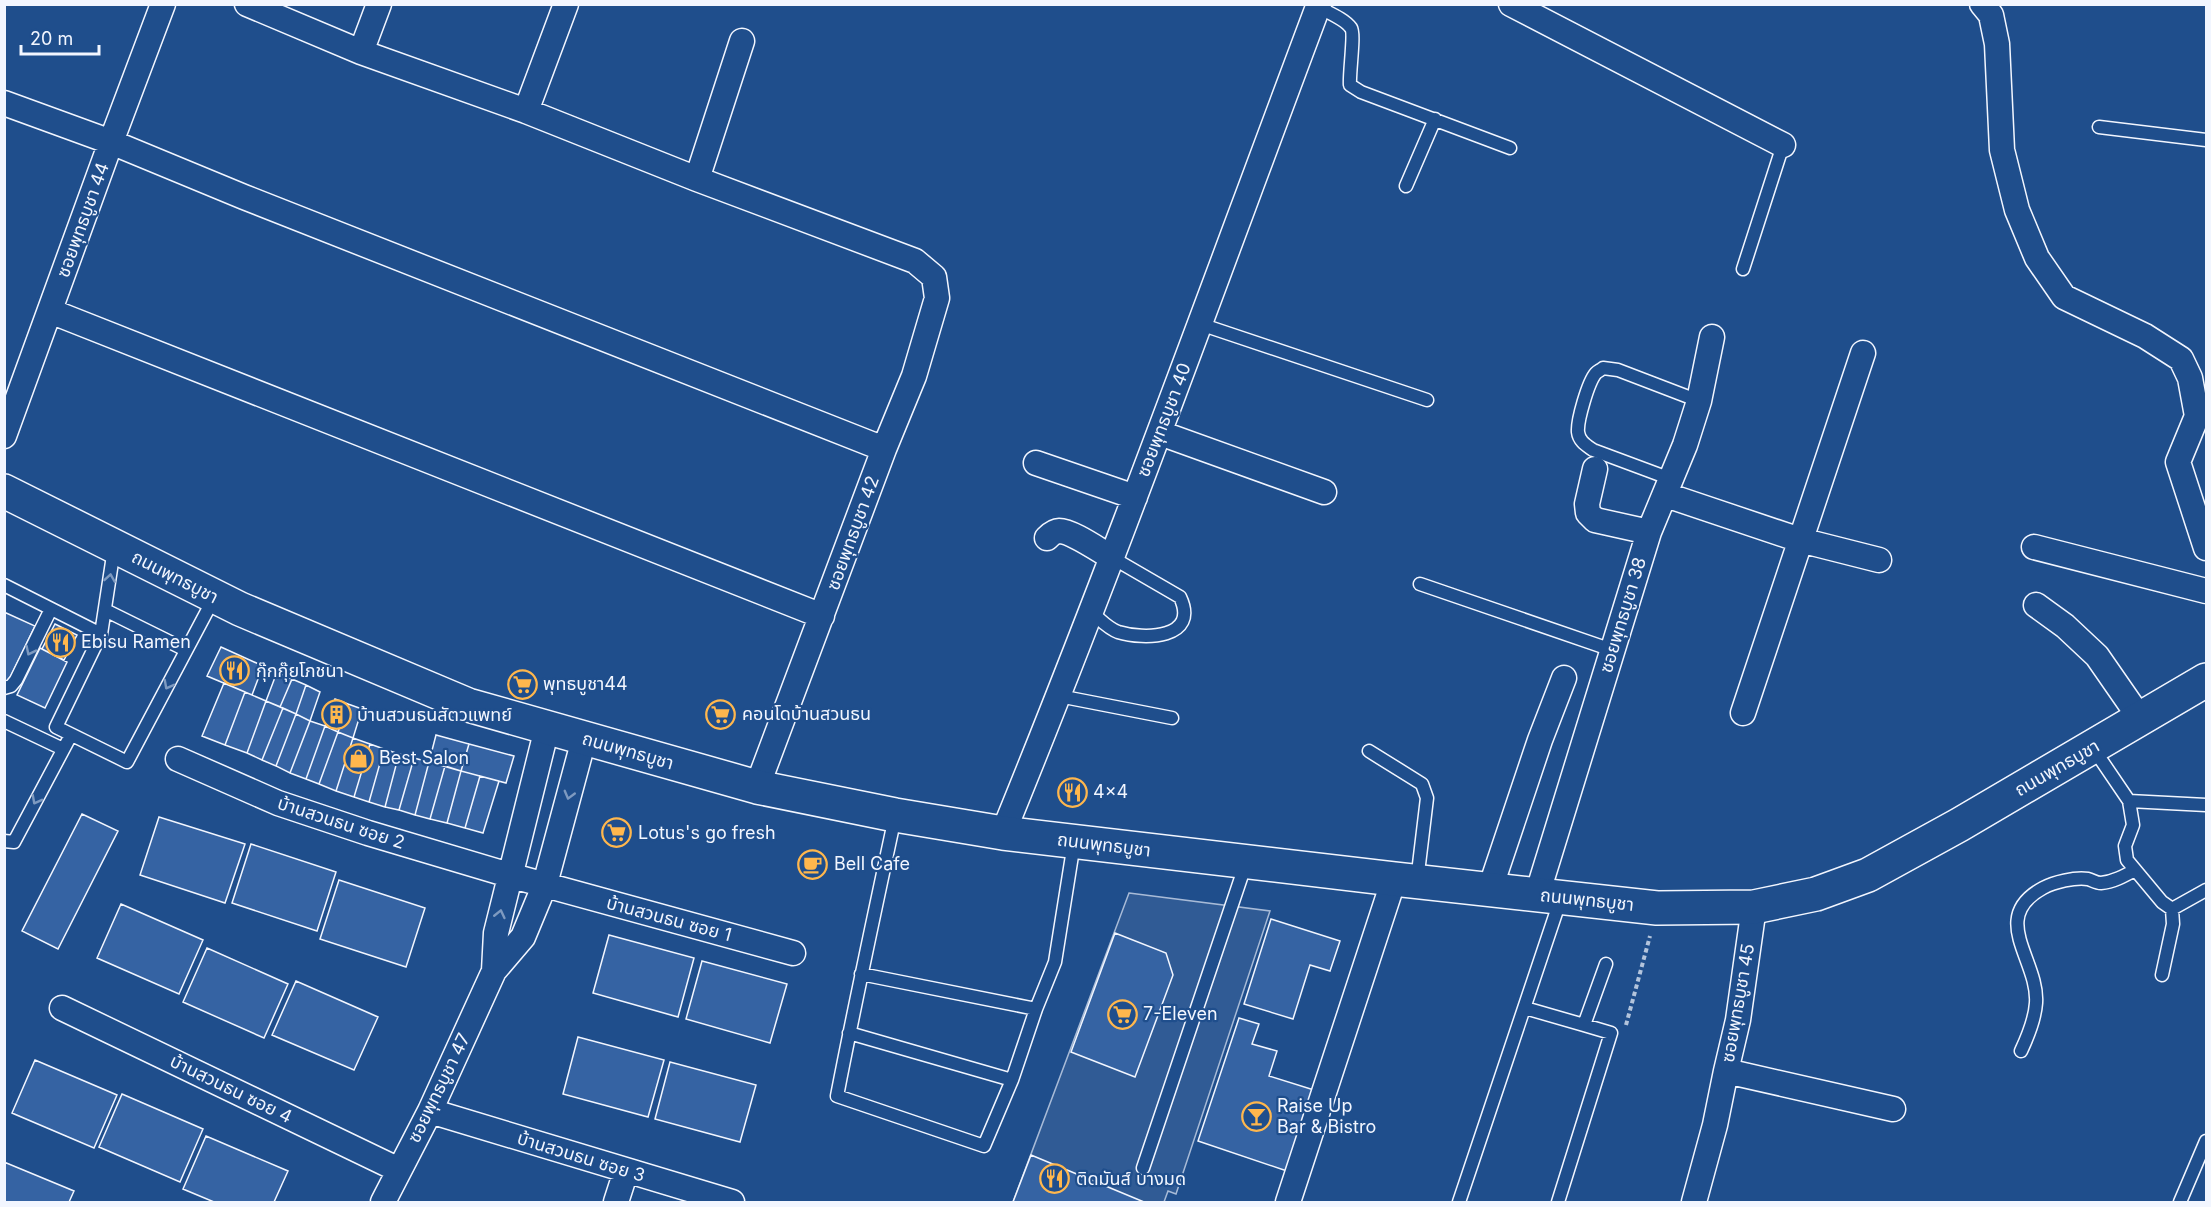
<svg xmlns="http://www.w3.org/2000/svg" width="2211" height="1207" font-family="Inter,'Noto Sans Thai',sans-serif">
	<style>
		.parking { fill: #305b95; stroke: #a8bbd7; stroke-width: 1.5 }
		.building { fill: #3563a3; stroke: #f2f6ff; stroke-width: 1.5 }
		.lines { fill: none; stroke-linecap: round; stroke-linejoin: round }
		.service-casing { stroke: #f2f6ff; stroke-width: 15 }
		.minor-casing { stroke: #f2f6ff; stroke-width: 27 }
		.secondary-casing { stroke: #f2f6ff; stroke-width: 36 }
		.path { stroke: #b3c4dc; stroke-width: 4; stroke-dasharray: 4.5 3; stroke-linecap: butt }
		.service { stroke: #1f4e8c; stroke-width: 12 }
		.minor { stroke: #1f4e8c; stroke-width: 24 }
		.secondary { stroke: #1f4e8c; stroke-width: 33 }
		.oneway { stroke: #7e9ac0 }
		.labels { text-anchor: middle; stroke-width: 4.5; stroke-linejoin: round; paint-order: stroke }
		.street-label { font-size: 18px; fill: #f2f6ff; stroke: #1f4e8c }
		.poi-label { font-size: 18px; fill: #f2f6ff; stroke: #1f4e8c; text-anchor: start }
	</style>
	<rect width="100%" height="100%" fill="#1f4e8c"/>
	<!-- parking -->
	<path class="parking" d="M1129 893 1270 911 1176 1194 1168 1191 1164 1202H1013Z"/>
	<!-- building -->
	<path class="building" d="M4 612 35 626 8 682 4 680Z
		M55 624 77 635 64 660 42 649Z
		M221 647 263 666 252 695 207 676Z
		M40 648 67 662 45 708 17 695Z
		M277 672 292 679 280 707 266 701Z
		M292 679 306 685 296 714 280 707Z
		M224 683 245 692 225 745 202 736Z
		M306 685 320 692 310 721 296 714Z
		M245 692 266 701 247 753 225 745Z
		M335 699 348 704 338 732 325 726Z
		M266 701 283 708 262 760 247 753Z
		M348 704 362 709 353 738 338 732Z
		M283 708 296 714 276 766 262 760Z
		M296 714 310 721 290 773 276 766Z
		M310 721 325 726 306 779 290 773Z
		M325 726 338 732 319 784 306 779Z
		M338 732 353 738 336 791 319 784Z
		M436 735 469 744 461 771 429 762Z
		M353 738 370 744 354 797 336 791Z
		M370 744 384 749 369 802 354 797Z
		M469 744 514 756 506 783 461 771Z
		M384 749 399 754 385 807 369 802Z
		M399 754 414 758 399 810 385 807Z
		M414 758 429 762 415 815 399 810Z
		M429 762 445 766 430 819 415 815Z
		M445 766 461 771 447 823 430 819Z
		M461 771 480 776 465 828 447 823Z
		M480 776 499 781 483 833 465 828Z
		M82 814 118 831 58 949 22 931Z
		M159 817 245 844 225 903 140 875Z
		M251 844 336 872 317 931 232 903Z
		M339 880 425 908 406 967 320 939Z
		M121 904 203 940 179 994 97 958Z
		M1271 919 1340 941 1330 971 1310 965 1293 1019 1244 1004Z
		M1115 933 1166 953 1173 975 1135 1077 1071 1052Z
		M609 935 694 958 678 1017 593 993Z
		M207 948 288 984 264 1038 183 1002Z
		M702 961 787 984 770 1043 686 1019Z
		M296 981 378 1017 354 1070 272 1035Z
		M1239 1018 1259 1024 1252 1044 1277 1051 1269 1076 1314 1090 1287 1171 1198 1141Z
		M578 1037 664 1060 648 1117 563 1094Z
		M35 1060 117 1095 94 1148 12 1113Z
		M670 1062 756 1085 740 1142 655 1119Z
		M122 1094 203 1129 180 1182 99 1147Z
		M206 1136 288 1171 274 1202H214L183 1189Z
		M1031 1155 1144 1202H1013Z
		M4 1162 74 1191 69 1202H4Z"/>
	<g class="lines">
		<defs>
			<path id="service" d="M1318 7C1327 12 1345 19 1351 28 1355 34 1349 73 1350 85L1361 92 1510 148
				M2099 127 2206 140
				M1406 186 1435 119
				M1743 269 1783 145
				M1200 324 1427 400
				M1671 479 1593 450C1586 445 1579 441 1578 432 1577 421 1588 382 1596 373 1598 371 1601 370 1603 368L1618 370 1699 401
				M1420 584 1612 650
				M4 585 101 634 56 727 127 762 214 598
				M105 610 186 650
				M1091 612C1100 619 1107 628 1118 632 1144 640 1200 639 1180 597L1111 557
				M101 634 114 549
				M4 688 11 686 16 680 51 609
				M1059 696 1172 718
				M4 721 63 749
				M2093 748 2129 801 2133 825 2125 846 2127 860 2162 902 2172 909 2173 924 2162 975
				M1369 751 1422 784 1427 798 1417 881
				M2129 801 2206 805
				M4 841 14 842 71 735
				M2172 909 2206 890
				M861 974 1036 1009 1012 1080 984 1146 837 1096C855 1003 875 910 895 817
				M1525 1008 1584 1025
				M1036 1009 1055 962 1074 843
				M849 1033 1012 1080
				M2021 1051C2028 1036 2035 1019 2036 1003 2039 960 1988 918 2043 888 2054 882 2075 877 2088 879 2092 880 2096 883 2101 883 2113 882 2124 876 2135 870
				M1143 1168 1246 863
				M1459 1202 1561 898
				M1558 1202 1611 1033 1584 1025 1606 964
				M2180 1202 2206 1141"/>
			<path id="minor" d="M247 4 361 52 526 111 697 179 915 261 934 277 937 298 914 376 884 449 757 787
				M1511 4 1783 145
				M1982 4 1991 15 1997 44 2002 150 2017 210 2037 258 2064 297 2145 336 2181 359 2190 378 2197 416 2178 462 2206 548
				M361 52 379 4
				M4 103 111 142 244 197 884 449
				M526 111 566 4
				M697 179 742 41
				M50 311 822 616
				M1160 433 1324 492
				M4 436 111 142 163 4
				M1036 463 1135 497
				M1595 469 1587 504 1588 513 1595 520 1649 532
				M1666 495 1800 540 1879 560
				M1047 538C1050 535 1054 531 1059 531 1072 531 1100 551 1111 557
				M2034 547 2206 591
				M2036 605 2065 626 2097 656 2140 718
				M1743 713 1863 353
				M178 759 278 803 368 833 509 875 793 953
				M1003 833C1115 559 1215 281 1319 4
				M1490 889 1540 740 1564 678
				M1537 895 1649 532 1685 445 1699 401 1712 337
				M1754 907 1738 1020 1726 1071 1893 1109
				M494 971 496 933 547 728
				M62 1008 399 1170
				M430 1111 732 1202
				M383 1202 430 1111 494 971 523 937 545 884 584 739
				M616 1202 626 1171
				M1288 1202 1394 879
				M1694 1202 1715 1125 1726 1071"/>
			<path id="secondary" d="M4 491 240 609 468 705 757 787 895 815 1003 833 1394 879 1657 908 1754 907 1816 894 1868 875 1959 825 2206 680"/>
		</defs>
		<!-- service casing -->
		<use href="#service" class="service-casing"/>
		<!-- minor casing -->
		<use href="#minor" class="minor-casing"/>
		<!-- secondary casing -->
		<use href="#secondary" class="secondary-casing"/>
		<!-- path -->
		<path class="path" d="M1626 1025 1650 936"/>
		<!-- service -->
		<use href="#service" class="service"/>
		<!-- minor -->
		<use href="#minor" class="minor"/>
		<!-- secondary -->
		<use href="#secondary" class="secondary"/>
	</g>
	<!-- one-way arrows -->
	<defs><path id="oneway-chevron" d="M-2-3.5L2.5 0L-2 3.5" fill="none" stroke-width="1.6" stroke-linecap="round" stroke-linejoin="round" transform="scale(1.5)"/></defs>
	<g class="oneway">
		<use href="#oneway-chevron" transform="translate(110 578) rotate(-81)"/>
		<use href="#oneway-chevron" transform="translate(30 651) rotate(116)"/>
		<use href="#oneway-chevron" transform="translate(168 685) rotate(118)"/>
		<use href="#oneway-chevron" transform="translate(569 795) rotate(105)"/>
		<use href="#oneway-chevron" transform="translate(36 800) rotate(118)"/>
		<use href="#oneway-chevron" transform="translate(500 914) rotate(-77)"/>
	</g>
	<!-- icons -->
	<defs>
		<symbol id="restaurant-ring" viewBox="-11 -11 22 22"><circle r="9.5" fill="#1f4e8c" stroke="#ffb74d" stroke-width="1.5"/><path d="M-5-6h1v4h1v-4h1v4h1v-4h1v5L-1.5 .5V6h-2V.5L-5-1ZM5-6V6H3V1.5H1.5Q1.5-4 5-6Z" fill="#ffb74d"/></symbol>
		<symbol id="supermarket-ring" viewBox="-11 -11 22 22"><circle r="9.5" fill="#1f4e8c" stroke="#ffb74d" stroke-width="1.5"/><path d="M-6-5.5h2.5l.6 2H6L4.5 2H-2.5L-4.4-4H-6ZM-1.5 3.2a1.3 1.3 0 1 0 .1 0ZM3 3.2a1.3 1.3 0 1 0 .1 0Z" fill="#ffb74d"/></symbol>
		<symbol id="building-ring" viewBox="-11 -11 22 22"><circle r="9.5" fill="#1f4e8c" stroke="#ffb74d" stroke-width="1.5"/><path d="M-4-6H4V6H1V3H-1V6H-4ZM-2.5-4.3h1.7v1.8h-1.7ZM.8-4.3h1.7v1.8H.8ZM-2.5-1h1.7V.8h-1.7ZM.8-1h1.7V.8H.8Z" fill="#ffb74d"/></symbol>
		<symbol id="shop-ring" viewBox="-11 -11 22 22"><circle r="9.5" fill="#1f4e8c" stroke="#ffb74d" stroke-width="1.5"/><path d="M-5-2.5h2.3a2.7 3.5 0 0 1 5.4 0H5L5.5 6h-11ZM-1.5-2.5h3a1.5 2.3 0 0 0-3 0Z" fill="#ffb74d"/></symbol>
		<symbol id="cafe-ring" viewBox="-11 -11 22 22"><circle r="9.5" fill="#1f4e8c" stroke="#ffb74d" stroke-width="1.5"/><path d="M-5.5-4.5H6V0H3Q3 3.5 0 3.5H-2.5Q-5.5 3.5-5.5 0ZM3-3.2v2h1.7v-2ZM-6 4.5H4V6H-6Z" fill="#ffb74d"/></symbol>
		<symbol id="bar-ring" viewBox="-11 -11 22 22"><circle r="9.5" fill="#1f4e8c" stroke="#ffb74d" stroke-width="1.5"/><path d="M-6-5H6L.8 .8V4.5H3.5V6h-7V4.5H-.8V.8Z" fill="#ffb74d"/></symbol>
	</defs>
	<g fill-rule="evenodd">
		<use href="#restaurant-ring" x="44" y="626" width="33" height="33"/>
		<use href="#restaurant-ring" x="218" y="654" width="33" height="33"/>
		<use href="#supermarket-ring" x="506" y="668" width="33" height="33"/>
		<use href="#supermarket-ring" x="704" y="698" width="33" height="33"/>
		<use href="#building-ring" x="320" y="698" width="33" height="33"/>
		<use href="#shop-ring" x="342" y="742" width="33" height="33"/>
		<use href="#restaurant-ring" x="1056" y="776" width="33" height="33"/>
		<use href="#supermarket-ring" x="600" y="816" width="33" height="33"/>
		<use href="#cafe-ring" x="796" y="848" width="33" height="33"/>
		<use href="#supermarket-ring" x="1106" y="998" width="33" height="33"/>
		<use href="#bar-ring" x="1240" y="1100" width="33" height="33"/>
		<use href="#restaurant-ring" x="1038" y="1162" width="33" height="33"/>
	</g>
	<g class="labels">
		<!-- street labels -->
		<g class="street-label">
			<text transform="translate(83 220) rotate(-70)" y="6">ซอยพุทธบูชา 44</text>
			<text transform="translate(1164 420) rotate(-69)" y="6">ซอยพุทธบูชา 40</text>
			<text transform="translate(853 533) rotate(-70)" y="6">ซอยพุทธบูชา 42</text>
			<text transform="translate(175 577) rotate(27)" y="6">ถนนพุทธบูชา</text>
			<text transform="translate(1623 615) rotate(-73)" y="6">ซอยพุทธบูชา 38</text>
			<text transform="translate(628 751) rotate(16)" y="6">ถนนพุทธบูชา</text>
			<text transform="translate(2057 768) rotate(-30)" y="6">ถนนพุทธบูชา</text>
			<text transform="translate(341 823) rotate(18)" y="6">บ้านสวนธน ซอย 2</text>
			<text transform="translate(1104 845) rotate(7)" y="6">ถนนพุทธบูชา</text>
			<text transform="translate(1587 900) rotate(6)" y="6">ถนนพุทธบูชา</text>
			<text transform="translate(669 919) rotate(15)" y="6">บ้านสวนธน ซอย 1</text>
			<text transform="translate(1738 1003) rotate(-80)" y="6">ซอยพุทธบูชา 45</text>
			<text transform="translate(439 1088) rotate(-64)" y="6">ซอยพุทธบูชา 47</text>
			<text transform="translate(231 1089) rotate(26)" y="6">บ้านสวนธน ซอย 4</text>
			<text transform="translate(581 1157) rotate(17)" y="6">บ้านสวนธน ซอย 3</text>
		</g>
		<!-- poi labels -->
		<g class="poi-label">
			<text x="81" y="648">Ebisu Ramen</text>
			<text x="256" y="677">กุ๊กกุ๊ยโภชนา</text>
			<text x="543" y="690">พุทธบูชา44</text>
			<text x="742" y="720">คอนโดบ้านสวนธน</text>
			<text x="357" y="721">บ้านสวนธนสัตวแพทย์</text>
			<text x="379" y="764">Best Salon</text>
			<text x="1093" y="798">4x4</text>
			<text x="638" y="839">Lotus's go fresh</text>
			<text x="834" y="870">Bell Cafe</text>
			<text x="1143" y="1020">7-Eleven</text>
			<text x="1277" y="1112">Raise Up<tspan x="1277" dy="21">Bar &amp; Bistro</tspan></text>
			<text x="1076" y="1185">ติดมันส์ บางมด</text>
		</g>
	</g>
	<!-- border -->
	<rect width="2211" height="1207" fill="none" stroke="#f2f6ff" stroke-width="12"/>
	<!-- scale -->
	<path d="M21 45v9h78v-9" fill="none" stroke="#f2f6ff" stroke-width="3"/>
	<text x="30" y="45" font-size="18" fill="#f2f6ff" stroke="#1f4e8c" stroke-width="4.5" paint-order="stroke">20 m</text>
</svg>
